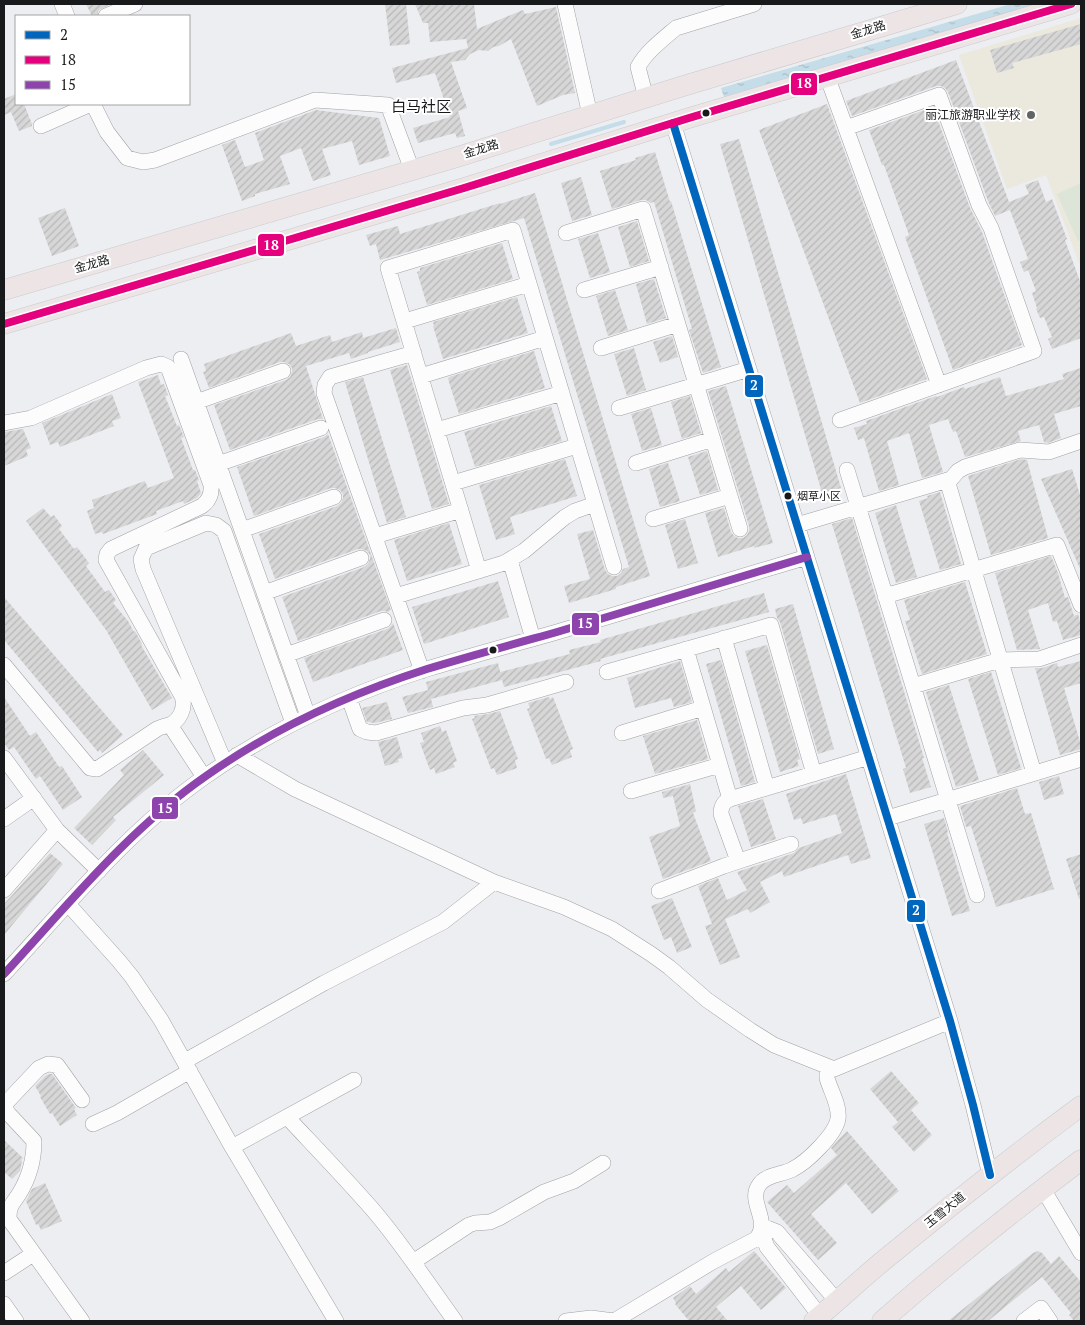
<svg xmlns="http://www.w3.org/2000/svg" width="1085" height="1325" font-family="'PT Serif','Noto Sans SC',serif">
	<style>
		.education { fill: #ebe8dd }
		.pitch { fill: #dce5d7 }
		.water { fill: url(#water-ripples) }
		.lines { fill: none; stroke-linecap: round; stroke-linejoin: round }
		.stream { stroke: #c4dde8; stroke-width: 4 }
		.building { fill: url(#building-hatch) }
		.minor-casing { stroke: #a1a2a4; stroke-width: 16 }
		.major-casing { stroke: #cacbcd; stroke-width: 21 }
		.minor { stroke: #fcfcfd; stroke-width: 15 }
		.major { stroke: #ede4e6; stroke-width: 20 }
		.bus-1-casing { stroke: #fff; stroke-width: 11 }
		.bus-2-casing { stroke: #fff; stroke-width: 11 }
		.bus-3-casing { stroke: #fff; stroke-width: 11 }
		.bus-1 { stroke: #0065bd; stroke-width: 8 }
		.bus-2 { stroke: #e5007d; stroke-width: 8 }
		.bus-3 { stroke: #8e44ad; stroke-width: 8 }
		.bus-dot { fill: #18191b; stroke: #fff; stroke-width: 2 }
		.poi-dot { fill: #626466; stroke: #fff; stroke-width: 2 }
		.labels { text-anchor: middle; stroke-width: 4; stroke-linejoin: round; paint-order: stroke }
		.bus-label { font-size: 11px; fill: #18191b; stroke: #fff; text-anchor: start }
		.street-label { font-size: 12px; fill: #18191b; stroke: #fff }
		.poi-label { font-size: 12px; fill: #18191b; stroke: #fff; text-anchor: end }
		.quarter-label { font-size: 15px; fill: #18191b; stroke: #fff }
		.line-badge { stroke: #fff; stroke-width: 2 }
		.badge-label { font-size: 14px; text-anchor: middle; font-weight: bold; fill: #fff }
	</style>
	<defs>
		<pattern id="water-ripples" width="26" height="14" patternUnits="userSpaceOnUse" patternTransform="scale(1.25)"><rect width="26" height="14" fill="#c4dde8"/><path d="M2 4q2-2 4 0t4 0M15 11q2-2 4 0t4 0" fill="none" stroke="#a8bdc6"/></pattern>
		<pattern id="building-hatch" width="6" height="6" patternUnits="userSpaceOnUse" patternTransform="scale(1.25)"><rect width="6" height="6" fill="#d7d7d8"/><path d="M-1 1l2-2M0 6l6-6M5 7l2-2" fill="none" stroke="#b8b8b9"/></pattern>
	</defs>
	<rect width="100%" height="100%" fill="#eceef1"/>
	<!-- education -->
	<path class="education" d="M1081 18V268L1046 175 1007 189 959 55Z"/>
	<!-- pitch -->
	<path class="pitch" d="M1081 183V240L1078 241 1057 194Z"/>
	<!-- water -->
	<path class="water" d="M1011 4H1043L724 97 721 88Z"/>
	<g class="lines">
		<!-- stream -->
		<path class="stream" d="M551 144 624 122"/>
	</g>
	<!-- building -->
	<path class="building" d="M86 4H111L99 10 97 16H92Z
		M385 4H406L410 44 390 46Z
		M415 4H474L477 29 523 10 525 14 556 7 575 93 563 95 537 106 511 39 499 46 493 47 488 51 479 50 470 54 465 60 451 62 467 108 458 111 465 136 457 138 455 133 418 143 413 128 450 117 435 73 396 83 392 68 468 48 466 39 430 42 428 23H423Z
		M1081 24V44L1012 63 1014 68 997 73 990 50Z
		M956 60 1009 202 1029 194 1025 185 1038 180 1046 202 1052 199 1067 239 1065 240 1081 284V338L1052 349 1048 339 1052 337 1044 317 1040 318 1036 309 1037 308 1032 293 1036 291 1028 270 1024 272 1020 262 1028 259 1010 210 995 216 988 201 948 92 945 88 941 86H936L852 116 846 101Z
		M16 94V104H24L32 124V126L19 131 11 112 4 115V99Z
		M827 104 927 379 860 403 759 130Z
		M933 107 970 208 982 232 1022 345 953 370 905 237 909 235 884 165H882L869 130Z
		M316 110 379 118 390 156 359 165 352 141 322 149 331 175 313 181 301 148 280 156 290 184 255 194V196L242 201 222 145 235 140 245 167 264 160 255 133Z
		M739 139 841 488 822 493 720 144Z
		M655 152 670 202 671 201 721 367 703 373 689 330 692 329 654 202 650 203 646 200H641L612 209 600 171 636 160 635 158Z
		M581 177 592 215 572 221 561 183Z
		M535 193 650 576 616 587V589L569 603 564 586 590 579 577 534 593 530 605 570 608 574 612 576H617L621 573 623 569 629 567 524 218 380 260 376 244 370 246 366 235 398 226 400 234 500 203V204Z
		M65 208 79 246 52 256 38 218Z
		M637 221 649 261 630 267 618 227Z
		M598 233 610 272 590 278 578 239Z
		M502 243 513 279 427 305 417 272 420 271V268Z
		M654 279 666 318 647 324 636 284Z
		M615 290 628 330 608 336 596 296Z
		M517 297 528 333 443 359 433 326H434L433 322Z
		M396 328 400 342 368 352V353L351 359 349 353 306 366 323 419H318L230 450 214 405 286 380 290 377 292 372V368L289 364 284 362H280L209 388 203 372 206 371 204 364 291 333 296 346 330 335 332 342 362 332 363 338Z
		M672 336 678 357 660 363 653 342Z
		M634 348 646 390 627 396 614 354Z
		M534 351 545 388 459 414 448 379 449 377Z
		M407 365 449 504 432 509 390 370Z
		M1081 368V406L1054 414 1061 438 1048 443 1044 442 1039 425 1018 431 1021 441 965 457 956 431 953 432 948 419 929 425 943 472 922 478 909 433 887 441 899 485 879 491 864 438 858 440 854 428 867 424 866 421 936 396 937 397 964 387 965 389 1000 377 1006 396 1064 379 1062 374Z
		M158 375 161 385 164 384 168 395 165 396 177 426 179 425 184 437 181 438 193 470H195L199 480 197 481 201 493 197 498 184 504 183 501 156 511 157 514 103 534 102 532 95 534 87 511 94 508 92 500 145 481 148 488 174 478 138 382Z
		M363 377 406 517 387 523 345 382Z
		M726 386 773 543 754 548V546L718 557 705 513 724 508 731 532 734 536 738 538H743L747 535 749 531V526L708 391Z
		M112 394 121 418 112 421 114 426 60 447 58 442 50 445 42 423Z
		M690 396 701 433 682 439 671 402Z
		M551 406 562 441 475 467 464 432Z
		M651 408 662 445 642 451 631 414Z
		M23 429 31 448 26 450 28 456 4 466V432Z
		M328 434 391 610 389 611V612L385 611H381L298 641 282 597 364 567 368 564 370 559V555L367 551 362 549H358L275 579 259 534 337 506 341 503 343 498V494L340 490 335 488H331L254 516 237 467 324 437Z
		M707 451 718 490 700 495 688 457Z
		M565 459 577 496 510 517 515 534 496 540 479 485Z
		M1021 459 1027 460 1048 538 991 555 968 476Z
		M667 463H668L680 501 660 507 649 469Z
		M1072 469 1081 498V571L1041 479Z
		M940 492 961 564 940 570 919 501 928 498 927 496Z
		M896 505 917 577 896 583 875 513Z
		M43 508 51 517 54 515 62 526 59 529 74 549 77 547 89 563 86 566 105 592 109 590 116 600 113 603 128 621 134 632 135 631 142 644 141 645 172 698 152 710 106 630 26 521Z
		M852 518 924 758H922L931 787 910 793 903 769 906 768 832 524Z
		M685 519 698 563 678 569 665 525Z
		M449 523 462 564 407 581 394 540Z
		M1051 556 1058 573 1065 598 1068 597 1074 616 1078 614 1081 625V635L1063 640 1057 621 1053 622 1048 603 1028 610 1040 649 1017 650 995 573Z
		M498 581 509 617 424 644 412 607Z
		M965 582 987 654 922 674 905 621 910 620 904 600Z
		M764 593 769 612 600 659 601 661 504 687 500 672 570 654 569 650 601 642 600 640Z
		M4 597 123 735 102 753 100 750 98 752 4 640Z
		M793 604 834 749 818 754 780 622 777 618 775 609Z
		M393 623 403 650 313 682 304 658 387 629 391 626Z
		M767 645 800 759 797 760 799 766 780 772 745 651Z
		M721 660 755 782 741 786 706 664Z
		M680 661 692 702 674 707 671 698 635 708 627 678Z
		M1081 661V683L1064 688 1081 745V749L1060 755 1035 668H1042L1057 663 1058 667Z
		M498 663 502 680 431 699 433 707 408 713 402 697 428 690 426 682Z
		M991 672 1021 768 998 775 968 679Z
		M949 685 979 780 956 787 926 692Z
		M4 697 30 736 36 732 59 767 62 766 82 797 63 810 40 776 36 779 14 747 9 750 4 743Z
		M549 697 550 699 553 697 573 749 570 750 572 757 552 765 549 758 546 759 527 709 530 708 528 703Z
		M387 702 392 719 375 723 367 722 362 708Z
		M500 711 518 759 515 760 517 768 497 775 494 768 491 769 472 719 475 718 474 716 488 714Z
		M697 720 708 759 655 774 643 736Z
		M440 726 442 732 446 730 457 761 453 763 455 767 436 774 434 768 430 770 420 743 424 742 421 733Z
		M397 737 403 758 398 759 399 762 385 766 378 742Z
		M143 750 164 775 113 817 116 820 92 845 74 828 124 775 120 770Z
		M846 774 871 858 851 864 848 855 784 877 782 871 760 882 770 902 750 913 748 909 725 919 740 957 720 965 705 926 712 924 698 886 718 878 727 900 747 890 737 872 794 853 799 848 842 833 836 814 803 824 801 818 794 820 786 794Z
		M1059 776 1064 794 1044 800 1039 782Z
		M690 784 696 811 693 813 711 861 663 879 649 837 680 826 673 796 663 798 662 792Z
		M1017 788 1025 814 1031 813 1054 889 996 907 971 826 966 827 960 806Z
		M763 799 776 839 751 847 738 806Z
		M944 818 948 832 947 833 970 911 952 916 924 824Z
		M50 853 63 864 4 935V904Z
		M1081 854V898L1079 899 1066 859Z
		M672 898 692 947 677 953 671 937 664 940 651 906Z
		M891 1071 919 1103 911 1110 932 1135 914 1152 892 1127 898 1122 870 1089Z
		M49 1074H52L76 1108 74 1109 77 1115 60 1126 52 1113 50 1114 40 1097 41 1096 35 1086 45 1076Z
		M847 1131 899 1191 872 1214 846 1183 811 1214 837 1243 818 1260 767 1202 787 1185 794 1193 837 1155 831 1148 839 1139Z
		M4 1140 23 1158 21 1160 22 1161 20 1171 12 1179 4 1172Z
		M45 1183 62 1221 41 1230 38 1224 36 1225 26 1201 32 1189Z
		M754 1251 786 1288 761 1310 741 1286 716 1307 728 1321H689L675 1304 676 1303 673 1298 690 1286 696 1294 726 1268 729 1272Z
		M1038 1251 1042 1253 1051 1264 1059 1256 1081 1282V1321H1074L1069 1315 1071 1313 1042 1277 988 1321H948L1033 1253Z"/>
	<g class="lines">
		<defs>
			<path id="minor" d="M62 4 67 16
				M565 4 590 115
				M106 16 135 4
				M827 76 939 385
				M646 98 638 67C646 52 663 39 676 28L754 4
				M93 104 107 132 127 158 143 162 155 160 315 100 388 105 412 170
				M673 123 950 1021 973 1105 990 1175
				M41 126 91 104
				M566 233 643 209 740 529
				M584 290 661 267
				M405 321 529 284
				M601 348 678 324
				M414 353 330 377 325 385 324 393 422 671
				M181 359 308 716
				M421 376 545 338
				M196 402 283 371
				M619 408 749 369
				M840 420 1034 351 991 228 979 205 939 95 846 128
				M4 423 31 418 146 368 161 364 168 367 211 485C212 494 209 501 202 506L111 549 107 554 106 560 182 696C186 707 180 721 169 725 165 726 161 727 157 729L97 769 90 768 4 665
				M437 430 562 393
				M636 463 713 439
				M218 464 321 428
				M847 470 977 895
				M947 480 1034 773
				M453 483 577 446
				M653 519 730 496
				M797 525 951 479 958 471 965 467 1020 450 1049 452 1081 441
				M242 530 334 497
				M375 536 461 510
				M510 560 533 639
				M479 571 388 268 513 230 614 567
				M264 593 361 558
				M396 596 504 563 524 551 565 517 575 511 595 504
				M885 596 1057 545 1081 605
				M724 638 767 788
				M686 649 730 799 869 757
				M286 655 384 620
				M607 672 771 625 814 774
				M913 686 1000 660 1039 659 1081 645
				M349 698 360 729 367 732 376 733 463 708 487 705 566 682
				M170 725 204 777
				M622 733 703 708
				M237 755 295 789 494 882 564 907 612 929 651 954 669 967 707 1000 750 1030 774 1045 834 1069 950 1021
				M4 758 57 830 99 871
				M225 763 143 569 141 559 146 548 206 523 216 525 224 531 293 723
				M631 791 720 765
				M730 799C723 802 721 806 721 814L738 861
				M888 818 1081 759
				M4 819 34 798
				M4 890 57 830
				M659 891 724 866 791 844
				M68 904 119 961 132 977 161 1020 232 1147 336 1321
				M4 974C68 905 128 830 206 776 274 728 349 694 427 669 470 656 514 644 557 632 641 607 724 582 807 557
				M185 1061 324 983 443 922 494 882
				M287 1117C316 1148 345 1178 373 1210 403 1245 428 1284 455 1321
				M93 1124 117 1113 190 1071
				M232 1147 354 1080
				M1043 1189 1081 1253
				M762 1226 777 1232 837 1301
				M761 1231 767 1247 820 1316
				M413 1262 469 1225 475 1223 490 1222 499 1218 544 1192 574 1181 603 1163
				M4 1273 33 1254
				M4 1304 16 1321
				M82 1321 9 1219C9 1205 12 1205 19 1194 29 1178 34 1159 34 1141L7 1112 5 1104 39 1068 48 1064 57 1065 82 1100
				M566 1321 591 1318 614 1321
				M614 1321 714 1261 756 1239C772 1221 747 1202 759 1185 766 1174 783 1175 793 1169 807 1162 835 1135 838 1119 840 1105 830 1090 827 1078 827 1075 827 1070 827 1067
				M1024 1321 1041 1308 1050 1321"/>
			<path id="major" d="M4 290 454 158 680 87 957 4
				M4 324 464 188 689 118 1071 4
				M814 1321C839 1300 863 1277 889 1256 952 1204 1016 1154 1081 1106
				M882 1321C946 1265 1013 1211 1081 1160"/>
		</defs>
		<!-- minor casing -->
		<use href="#minor" class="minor-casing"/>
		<!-- major casing -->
		<use href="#major" class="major-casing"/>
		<!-- minor -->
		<use href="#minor" class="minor"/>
		<!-- major -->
		<use href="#major" class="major"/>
		<defs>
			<path id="bus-1" d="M673 123 950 1021 973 1105 990 1175"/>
			<path id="bus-2" d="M4 324 464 188 689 118 1071 4"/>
			<path id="bus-3" d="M4 974C68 905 128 830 206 776 274 728 349 694 427 669 470 656 514 644 557 632 641 607 724 582 807 557"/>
		</defs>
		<!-- bus-1 casing -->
		<use href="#bus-1" class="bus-1-casing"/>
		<!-- bus-2 casing -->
		<use href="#bus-2" class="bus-2-casing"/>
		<!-- bus-3 casing -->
		<use href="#bus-3" class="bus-3-casing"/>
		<!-- bus-1 -->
		<use href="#bus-1" class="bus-1"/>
		<!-- bus-2 -->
		<use href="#bus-2" class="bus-2"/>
		<!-- bus-3 -->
		<use href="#bus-3" class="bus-3"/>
	</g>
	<!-- markers -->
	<g class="bus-dot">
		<circle cx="706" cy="113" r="4.5"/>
		<circle cx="788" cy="496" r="4.5"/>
		<circle cx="493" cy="650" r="4.5"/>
	</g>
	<circle class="poi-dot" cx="1031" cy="115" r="5"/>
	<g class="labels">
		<!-- bus labels -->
		<g class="bus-label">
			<text x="797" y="500">烟草小区</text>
		</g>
		<!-- street labels -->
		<g class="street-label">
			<text transform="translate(868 30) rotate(-17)" y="4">金龙路</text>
			<text transform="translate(481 149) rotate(-17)" y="4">金龙路</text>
			<text transform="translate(92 264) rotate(-16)" y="4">金龙路</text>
			<text transform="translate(945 1210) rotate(-39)" y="4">玉雪大道</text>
		</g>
		<!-- poi labels -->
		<g class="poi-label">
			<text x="1021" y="119">丽江旅游职业学校</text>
		</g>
		<!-- quarter labels -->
		<g class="quarter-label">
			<text x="421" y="112">白马社区</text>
		</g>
	</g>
	<g class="line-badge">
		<rect x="790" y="72" width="28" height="24" rx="5" fill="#e5007d"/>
		<rect x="257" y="233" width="28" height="24" rx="5" fill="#e5007d"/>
		<rect x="744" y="374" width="20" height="24" rx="5" fill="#0065bd"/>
		<rect x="571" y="612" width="29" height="24" rx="5" fill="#8e44ad"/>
		<rect x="151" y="796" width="28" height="24" rx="5" fill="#8e44ad"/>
		<rect x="906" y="899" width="20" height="24" rx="5" fill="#0065bd"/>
	</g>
	<g class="badge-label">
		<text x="804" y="88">18</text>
		<text x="271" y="250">18</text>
		<text x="754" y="390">2</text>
		<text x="585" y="628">15</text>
		<text x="165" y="813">15</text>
		<text x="916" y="915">2</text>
	</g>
	<!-- border -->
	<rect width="1085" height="1325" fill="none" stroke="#18191b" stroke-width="10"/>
	<!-- legend -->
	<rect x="15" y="15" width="175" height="90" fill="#ffffff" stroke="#a3a3a4"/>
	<rect x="25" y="31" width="25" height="8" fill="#0065bd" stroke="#a3a3a4"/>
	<text x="60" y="40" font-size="15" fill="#18191b">2</text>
	<rect x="25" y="56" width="25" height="8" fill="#e5007d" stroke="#a3a3a4"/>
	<text x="60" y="65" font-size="15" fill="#18191b">18</text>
	<rect x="25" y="81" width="25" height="8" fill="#8e44ad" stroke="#a3a3a4"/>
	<text x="60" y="90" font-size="15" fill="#18191b">15</text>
</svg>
